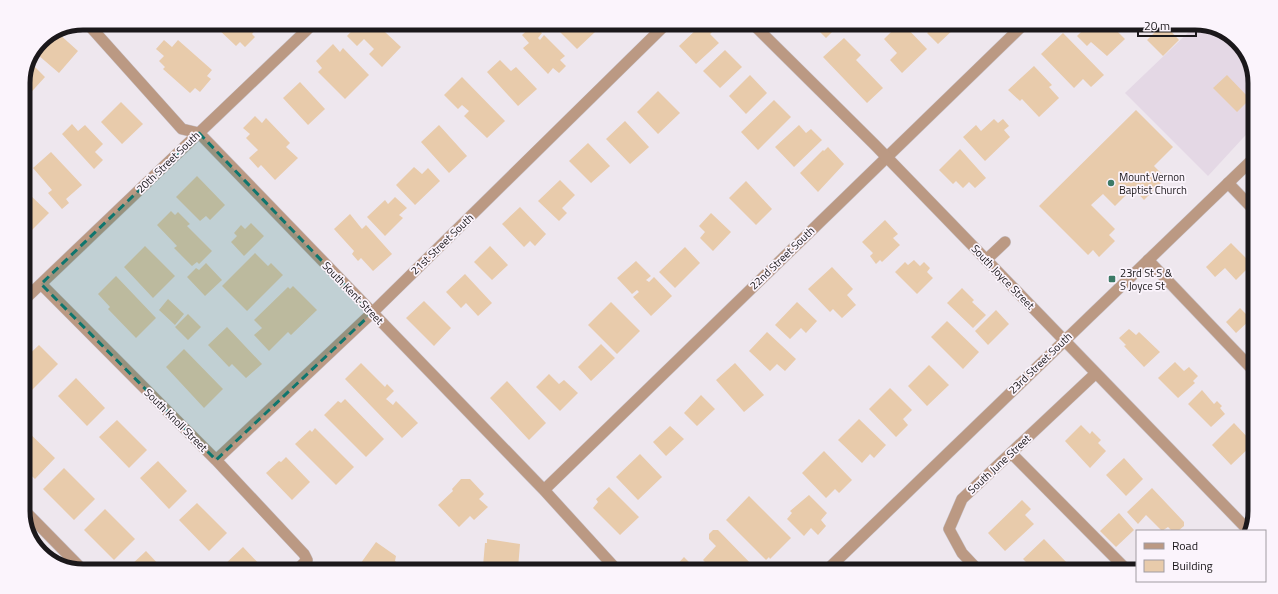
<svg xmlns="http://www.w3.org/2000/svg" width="1278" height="594" font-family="'Titillium Web',sans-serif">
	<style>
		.built { fill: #e4d8e5 }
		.building { fill: #e8cbab }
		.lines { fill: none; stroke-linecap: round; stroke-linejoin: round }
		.service-casing { stroke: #c8c2c8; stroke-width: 12 }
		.minor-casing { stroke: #c8c2c8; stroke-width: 12 }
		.tertiary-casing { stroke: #c8c2c8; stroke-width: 12 }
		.service { stroke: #bb9983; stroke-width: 11 }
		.minor { stroke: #bb9983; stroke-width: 11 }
		.tertiary { stroke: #bb9983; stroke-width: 11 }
		.marked { fill: #0f766e; fill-opacity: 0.2; stroke: #0f766e; stroke-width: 3; stroke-dasharray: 8 5; stroke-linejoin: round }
		.poi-dot { fill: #3c7a66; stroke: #fbf4fc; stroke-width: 1.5 }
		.labels { text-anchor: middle; stroke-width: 3.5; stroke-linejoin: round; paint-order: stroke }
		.street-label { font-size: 11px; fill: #1b181b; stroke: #fbf4fc }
		.poi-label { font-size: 11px; fill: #1b181b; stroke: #fbf4fc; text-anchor: start }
		.rim { fill: none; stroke: #1b181b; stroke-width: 5 }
	</style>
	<rect width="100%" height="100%" fill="#eee7ee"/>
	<!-- built -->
	<path class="built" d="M1193 28H1217L1248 61 1255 80 1254 126 1208 176 1125 93Z"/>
	<!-- building -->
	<path class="building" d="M219 24H250L256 29 252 34 255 37 245 47 240 42 236 46 216 27Z
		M358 24H384L389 28 385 32 401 47 382 67 369 54 374 49 364 39 357 46 347 36Z
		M533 25 542 33 538 38 540 40 544 35 565 56 560 60 566 66 559 73 553 68 548 74 523 48 529 43 522 35Z
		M553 25H588L595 32 577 49Z
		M700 26H711L715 29 710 34 719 43 696 64 679 46Z
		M814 26H838L826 38Z
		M897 26H905L927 49 902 73 890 60 897 53 884 39Z
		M934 27H956L938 44 927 33Z
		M1077 27H1113L1125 39 1107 56 1091 42 1087 46 1077 36 1081 32Z
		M1160 27H1167L1179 40 1163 56 1147 40Z
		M58 33 78 51 59 73 38 55 41 51 38 48 41 41Z
		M1063 33 1104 75 1091 87 1083 79 1074 88 1041 54Z
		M844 38 861 55 856 60 883 88 867 103 823 57Z
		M164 40 172 47 178 40 212 70 207 76 211 79 200 92 195 88 190 93 163 69 165 67 159 61 164 56 156 49Z
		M333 44 340 52 343 48 369 75 345 99 318 72 322 68 316 61Z
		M725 50 742 67 720 88 703 71Z
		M500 60 511 71 516 67 537 89 518 106 487 72Z
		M31 63 45 77 25 99 23 97V80Z
		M1034 66 1052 85 1049 87 1059 98 1039 117 1022 99 1020 101 1008 90Z
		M750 75 767 93 746 114 729 96Z
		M1227 75 1250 99 1237 112 1213 88Z
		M462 77 505 121 487 138 464 116 469 111 462 105 458 109 444 95Z
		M300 82 325 109 308 125 283 98Z
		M658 91 680 113 658 134 637 112Z
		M774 100 791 117 758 150 741 132Z
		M121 102 143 124 122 144 101 122Z
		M1136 110 1173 147 1154 166 1166 178 1144 200 1133 188 1115 206 1103 194 1091 205 1115 229 1109 235 1115 241 1099 257 1093 250 1088 255 1039 206Z
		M255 116 262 123 266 118 290 143 286 147 298 158 275 180 261 165 258 168 249 158 258 150 246 138 250 134 243 128Z
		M994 119 998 123 1003 119 1009 126 1004 130 1010 137 985 161 963 137 976 125 981 131Z
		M625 121 649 147 630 164 606 139Z
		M72 124 78 131 85 125 103 144 95 152 103 160 94 169 62 134Z
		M439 125 467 156 449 173 421 142Z
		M799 125 806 133 811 129 822 140 794 167 775 147Z
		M588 143 610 166 591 183 569 161Z
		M828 147 844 164 818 192 800 173 823 150 824 151Z
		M960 149 986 178 975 188 969 182 963 188 956 181 953 184 939 170Z
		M51 152 82 185 66 199 69 203 62 209 48 193 52 190 33 168Z
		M414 167 422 174 428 168 440 181 415 205 396 185Z
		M197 176 225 205 210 220 206 216 200 221 176 197Z
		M560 180 575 195 562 208 567 213 559 221 538 201Z
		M746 181 772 209 756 225 729 198Z
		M30 195 49 213 27 235 23 231V198L25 200Z
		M395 197 407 208 399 215 403 218 385 236 367 217 385 200 388 204Z
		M520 207 546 234 535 246 530 241 524 247 502 224Z
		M171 211 175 215 178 212 190 224 187 226 212 251 199 264 197 262 192 266 174 248 177 246 157 225Z
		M711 213 731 232 713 251 700 238 705 232 699 226Z
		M350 214 362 229 366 225 392 254 373 271 361 258 358 261 352 254 354 251 334 229Z
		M885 220 898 234 893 238 900 245 882 262 880 260 876 264 870 256 873 253 862 242Z
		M251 223 264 236 244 256 231 242 237 236 234 233 241 225 245 229Z
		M1231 243 1252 264 1236 280 1225 268 1215 277 1206 267Z
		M145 246 175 276 153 298 124 267Z
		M490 246 508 265 492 280 474 262Z
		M685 247 700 263 675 288 659 272Z
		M255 253 268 266 271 263 283 275 247 311 222 286Z
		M914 260 920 266 924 262 930 268 927 272 933 278 917 294 895 272 905 262 908 265Z
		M636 261 651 276 646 280 649 282 654 277 672 296 651 316 633 297 639 292 637 290 632 294 617 278Z
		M206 263 222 280 205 296 187 277 196 268 199 270Z
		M832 267 853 289 847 295 856 305 842 318 833 309 830 312 808 289Z
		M465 274 492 303 478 316 466 303 461 308 446 292Z
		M116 276 156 318 136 338 108 309 110 307 98 294Z
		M293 286 317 310 291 335 288 332 269 351 254 335 262 328 254 320 288 287 290 289Z
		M962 288 974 300 972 302 986 315 973 328 947 303Z
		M168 299 184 314 175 325 159 310Z
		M424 301 451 328 434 346 406 318Z
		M611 302 640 331 617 354 588 325Z
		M797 302 817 321 806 333 801 328 790 339 775 325Z
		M1240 308 1251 319 1236 333 1226 322Z
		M996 310 1009 324 988 345 975 331Z
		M188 314 201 327 188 340 175 327Z
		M947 321 979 352 963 369 931 337Z
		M227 327 262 364 246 378 232 364 229 367 208 345Z
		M1129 329 1136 335 1139 332 1160 352 1144 367 1124 346 1126 345 1119 338Z
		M767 332 796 359 785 371 777 364 770 371 749 351Z
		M601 344 615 358 591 381 578 367Z
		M39 345 58 364 29 393 23 388V360Z
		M184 349 223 389 204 408 166 367Z
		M1175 362 1184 371 1189 367 1198 376 1193 381 1195 383 1178 398 1158 378Z
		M361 363 385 387 387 384 394 391 386 399 393 405 396 401 418 423 402 438 345 379Z
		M735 363 764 395 744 412 716 380Z
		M929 365 949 385 927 406 908 386Z
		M549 374 559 384 564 380 578 393 560 411 536 387Z
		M76 378 105 408 87 426 58 396Z
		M507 381 546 423 529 440 490 398Z
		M890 388 912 410 903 419 908 425 896 437 869 409Z
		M1202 390 1214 404 1217 401 1222 406 1220 408 1225 414 1211 427 1188 404Z
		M701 395 715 409 697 426 684 413Z
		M345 399 384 439 366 457 324 415 338 401 341 403Z
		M859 419 886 445 874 458 870 454 862 463 838 440Z
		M117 420 147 450 129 468 99 437Z
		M1234 423 1251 441V446L1231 465 1212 445Z
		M1081 425 1090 434 1092 431 1101 440 1098 443 1106 451 1090 468 1065 441Z
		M670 426 684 439 666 456 653 442Z
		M23 427 55 458 35 479 23 468Z
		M315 428 354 467 336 485 295 444 310 430 312 432Z
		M824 451 852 480 839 493 835 489 826 498 802 473Z
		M640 454 662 477 638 500 616 477Z
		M286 457 310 482 292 500 266 473 279 461 281 462Z
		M1124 458 1143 479 1126 496 1106 475Z
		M158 461 187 491 169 509 140 478Z
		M64 468 95 499 74 520 43 489Z
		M461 479H470L484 494 479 499 488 507 474 520 470 516 459 527 438 505 453 491 452 489Z
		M609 487 639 517 620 535 593 508 598 502 596 499Z
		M1152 488 1184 522V526L1178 531H1172L1168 527 1162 531 1146 515 1138 524 1127 512Z
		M809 495 827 513 821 520 826 526 818 535 811 528 804 536 787 519 792 513 790 511Z
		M749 496 791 538 770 559 769 557 766 560 726 520Z
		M1022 500 1031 509 1025 515 1034 524 1005 551 988 533Z
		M197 503 227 533 209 551 179 520Z
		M105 509 135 539 114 560 84 530Z
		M1119 513 1134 530 1116 547 1100 531Z
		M713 530H718L756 569H712L703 560 716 546 709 539V534Z
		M487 539 520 544 518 568H487V566H483L485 543H487Z
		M1044 539 1069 565 1063 570H1034L1023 559Z
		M376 542 396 556 395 561 402 566 401 568 358 567Z
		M243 547 262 567H222Z
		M146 551 161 567H129Z
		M684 557 696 569H673Z"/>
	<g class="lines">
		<defs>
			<path id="service" d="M986 260 1005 242
				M1148 260 1252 369
				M1011 453 1128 571"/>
			<path id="minor" d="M87 23 182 129 199 133 544 490 616 569
				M1228 183 1254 210
				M41 284 216 460 304 554 307 560 300 567
				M23 301 313 24
				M1064 340 1249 531
				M216 460 372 313 665 25
				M544 490 1021 27
				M23 509 79 566
				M978 570 962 553 949 529 962 499 1096 373"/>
			<path id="tertiary" d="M755 26 875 145 1064 340
				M828 569 1254 158"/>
		</defs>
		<!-- service casing -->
		<use href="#service" class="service-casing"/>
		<!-- minor casing -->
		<use href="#minor" class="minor-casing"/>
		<!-- tertiary casing -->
		<use href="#tertiary" class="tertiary-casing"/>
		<!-- service -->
		<use href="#service" class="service"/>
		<!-- minor -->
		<use href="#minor" class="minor"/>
		<!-- tertiary -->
		<use href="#tertiary" class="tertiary"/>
	</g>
	<!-- marked area -->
	<path class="marked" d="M199 133 372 313 216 460 41 284Z"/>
	<!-- markers -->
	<g class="poi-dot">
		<circle cx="1111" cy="183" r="4"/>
		<rect x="1108" y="275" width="8" height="8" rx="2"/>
	</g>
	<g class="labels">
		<!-- street labels -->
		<g class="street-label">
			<text transform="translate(168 162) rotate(-44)" y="4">20th Street South</text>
			<text transform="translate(442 244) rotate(-44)" y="4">21st Street South</text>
			<text transform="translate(782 258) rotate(-44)" y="4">22nd Street South</text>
			<text transform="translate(1003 277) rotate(46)" y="4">South Joyce Street</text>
			<text transform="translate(353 293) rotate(46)" y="4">South Kent Street</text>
			<text transform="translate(1040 363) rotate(-44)" y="4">23rd Street South</text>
			<text transform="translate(176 420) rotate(45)" y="4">South Knoll Street</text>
			<text transform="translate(999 464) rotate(-43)" y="4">South June Street</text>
		</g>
		<!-- poi labels -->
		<g class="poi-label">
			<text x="1119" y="181">Mount Vernon<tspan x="1119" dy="13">Baptist Church</tspan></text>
			<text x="1120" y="277">23rd St S &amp;<tspan x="1120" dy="13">S Joyce St</tspan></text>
		</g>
	</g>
	<!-- crop -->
	<path d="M0 0H1278V594H0ZM83 30H1195A53 53 0 0 1 1248 83V511A53 53 0 0 1 1195 564H83A53 53 0 0 1 30 511V83A53 53 0 0 1 83 30Z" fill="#fbf4fc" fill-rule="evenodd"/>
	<path class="rim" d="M83 30H1195A53 53 0 0 1 1248 83V511A53 53 0 0 1 1195 564H83A53 53 0 0 1 30 511V83A53 53 0 0 1 83 30Z"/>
	<!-- legend -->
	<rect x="1136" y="530" width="130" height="52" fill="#fbf4fc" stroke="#a19ca2"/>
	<rect x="1144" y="543" width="20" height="6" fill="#bb9983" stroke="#a19ca2"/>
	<text x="1172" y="550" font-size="12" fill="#1b181b">Road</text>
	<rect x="1144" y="560" width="20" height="12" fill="#e8cbab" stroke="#a19ca2"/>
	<text x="1172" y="570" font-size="12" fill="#1b181b">Building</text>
	<!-- scale -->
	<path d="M1138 30v6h58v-6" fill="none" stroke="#1b181b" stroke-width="2"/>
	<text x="1144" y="30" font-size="12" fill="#1b181b" stroke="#fbf4fc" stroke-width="3" paint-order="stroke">20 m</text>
</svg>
